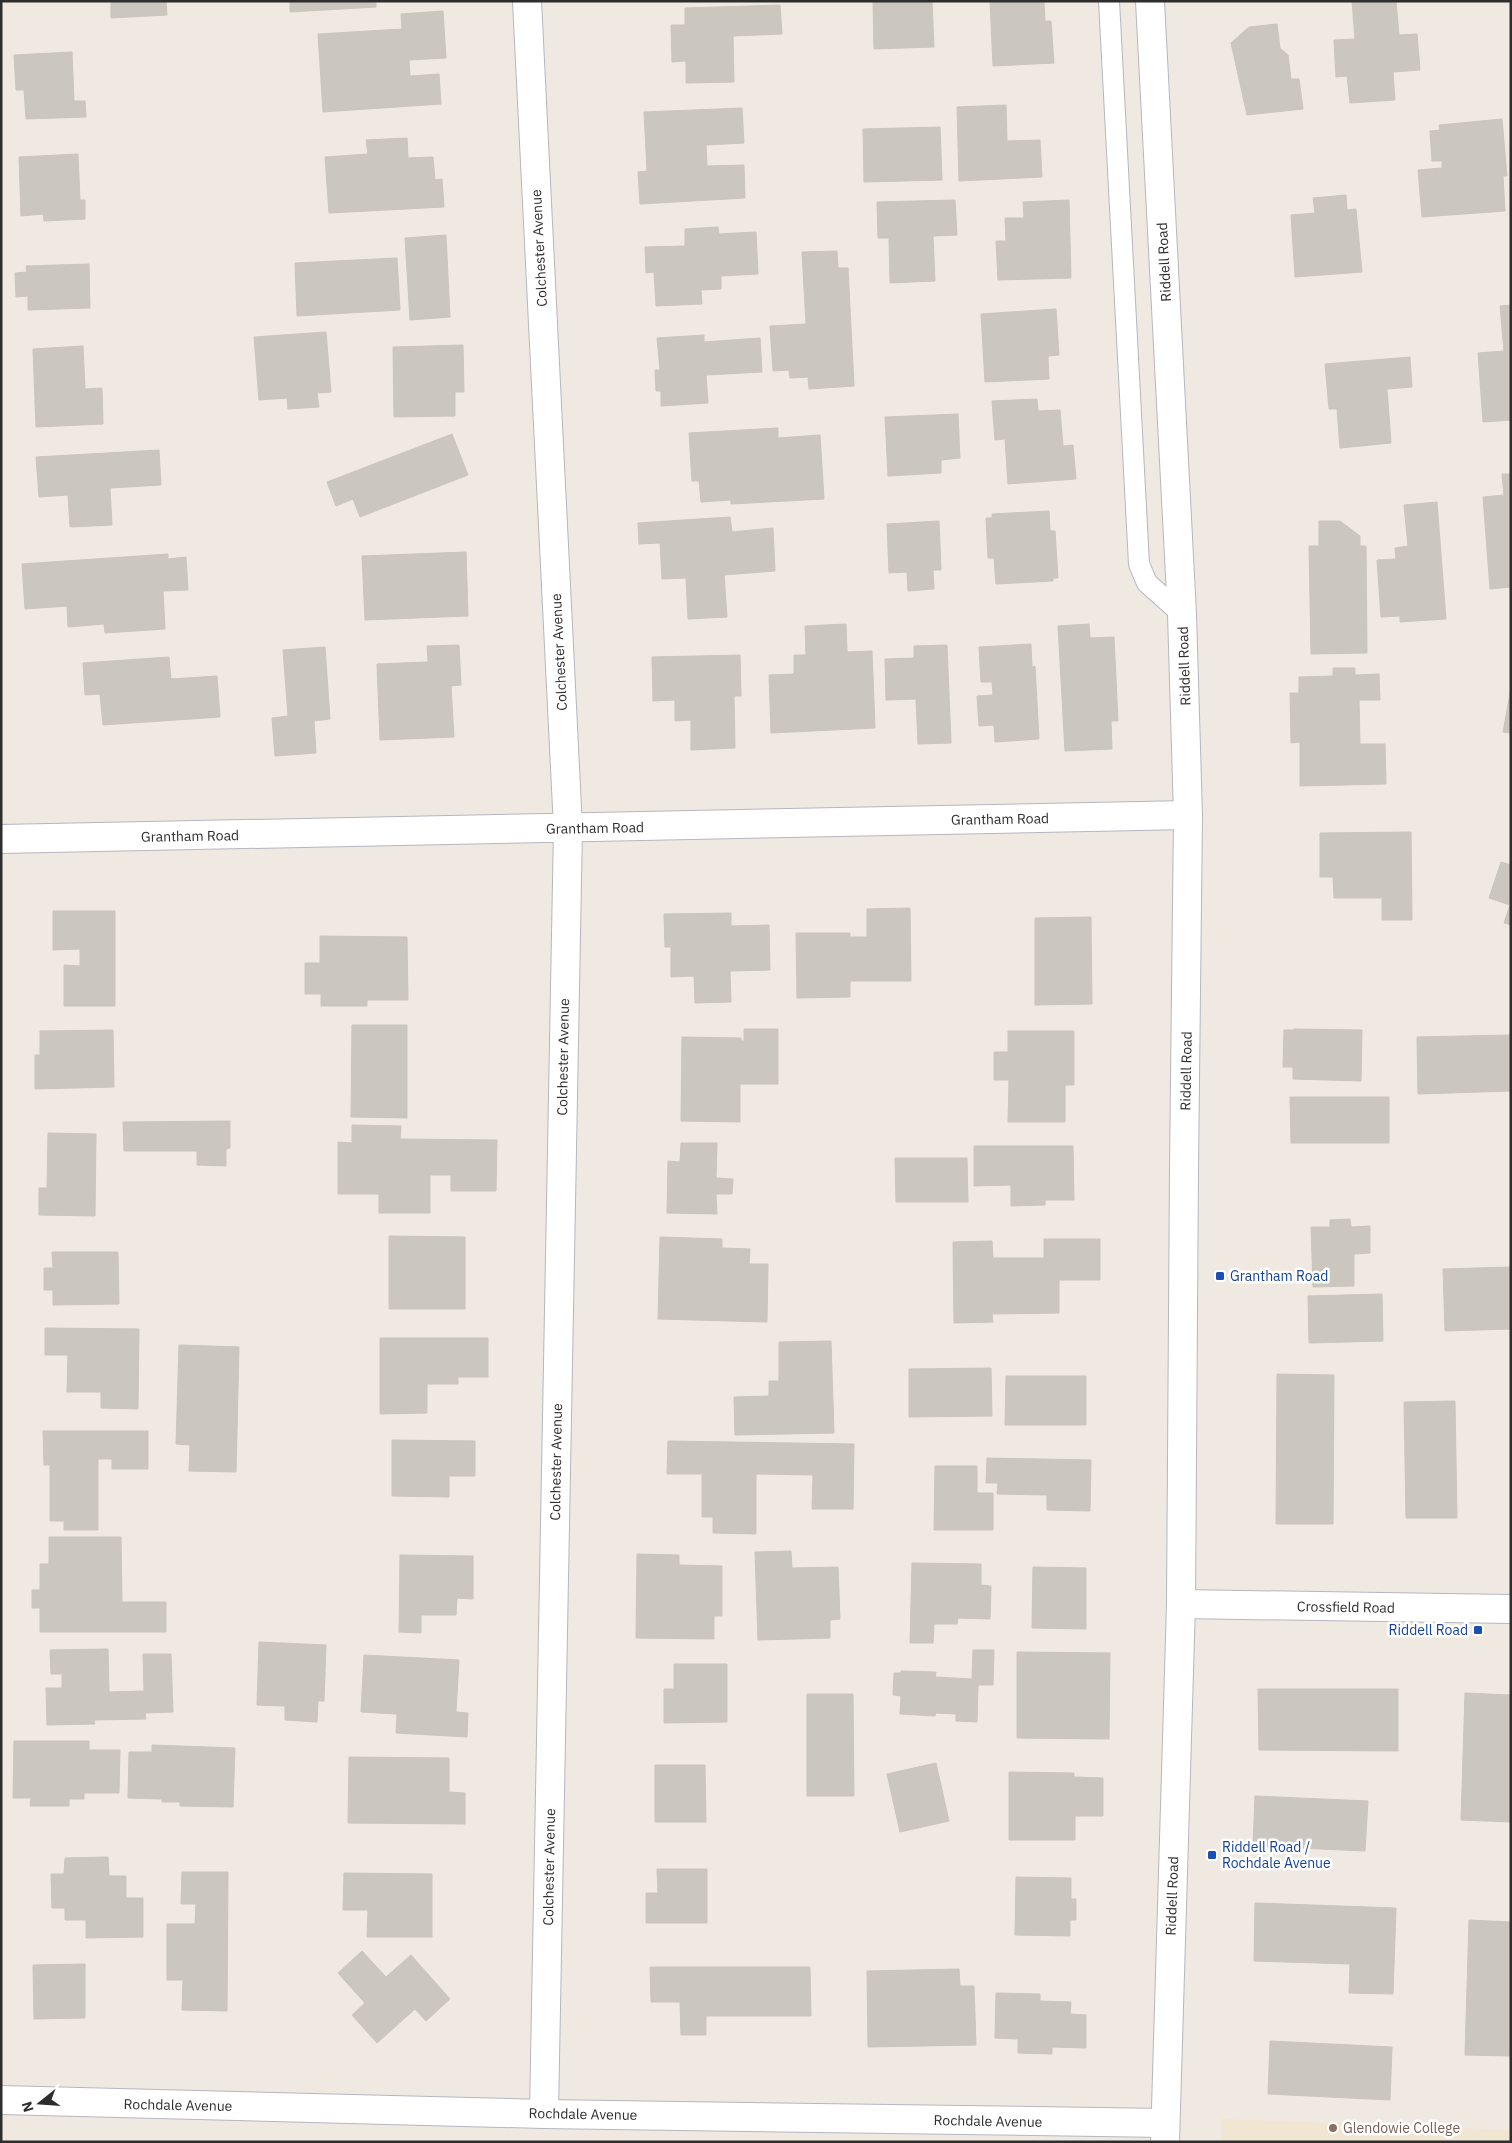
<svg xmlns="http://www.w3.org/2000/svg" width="1512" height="2143" font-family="'IBM Plex Sans',sans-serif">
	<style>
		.education { fill: #f0e6d1 }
		.building { fill: #cbc7bf; stroke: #cbc5ba }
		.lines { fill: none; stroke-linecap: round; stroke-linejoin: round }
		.lane-casing { stroke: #b4b7c1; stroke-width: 22 }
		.street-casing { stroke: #b4b7c1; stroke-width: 30 }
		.secondary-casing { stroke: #b4b7c1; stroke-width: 30 }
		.lane { stroke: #fff; stroke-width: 20 }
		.street { stroke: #fff; stroke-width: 28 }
		.secondary { stroke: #fff; stroke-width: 28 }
		.transit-dot { fill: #1a4fb4; stroke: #fff; stroke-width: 2 }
		.education-dot { fill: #8d6e63; stroke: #fff; stroke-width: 2 }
		.labels { text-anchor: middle; stroke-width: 5; stroke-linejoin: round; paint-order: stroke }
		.street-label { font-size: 14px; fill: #2e2e2e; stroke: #fff }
		.transit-label { font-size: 14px; fill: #164399; stroke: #fff; text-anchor: start }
		.education-label { font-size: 14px; fill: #785e54; stroke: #fff; text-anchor: start }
	</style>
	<rect width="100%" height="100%" fill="#efe9e1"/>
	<!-- education -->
	<path class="education" d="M1221 2119 1511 2130V2142H1221Z"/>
	<!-- building -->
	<path class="building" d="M111 1H166L167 15 111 18Z
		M290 1H376V7L290 12Z
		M873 1H932L934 47 874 49Z
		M990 1H1044L1045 21H1051L1054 63 993 66Z
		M1352 1H1396L1399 35 1417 34 1420 70 1393 72 1395 100 1350 103 1347 76 1336 77 1334 40 1355 39Z
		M780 5 782 34 733 36 734 82 686 83V61L672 62 671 25H685V8Z
		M443 11 446 58 409 60 410 76 439 74 441 104 323 112 318 34 402 29 401 14Z
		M1277 24 1280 48 1288 55 1291 79H1299L1303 109 1247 115 1231 43 1249 27Z
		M72 52 74 101H85L86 117 26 119 24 90H16L14 55Z
		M1006 105 1007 141 1040 140 1042 177 959 181 957 107Z
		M742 108 744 143 706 145 707 166 744 165 745 198 640 204 638 172 647 171 644 112Z
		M1502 119 1507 176H1503L1505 211 1422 217 1418 170 1442 168V161H1432L1430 131 1440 130 1439 125Z
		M940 127 942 180 864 182 863 129Z
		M407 138 408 158 433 157 435 180 442 179 444 207 329 213 325 157 368 154 366 140Z
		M78 154 80 200H85V219L44 221 43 214 21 216 19 157Z
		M1346 195 1347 210 1356 209 1362 272 1295 277 1291 215 1315 213 1313 198Z
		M955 200 957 235 933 236 935 281 890 283 889 238H878L877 202Z
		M1069 200 1071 278 998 280 996 241H1006L1005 218H1024L1023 202Z
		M718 227 719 234 756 232 758 274 721 276V289L701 290 702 304 656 306 654 272 646 273 645 247 685 246V229Z
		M446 235 450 317 410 320 405 238Z
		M837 251 838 268H848L854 386 809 389 808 377 790 378 789 370 773 371 770 326 806 324 802 252Z
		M397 258 400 310 297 316 295 263Z
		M89 264 90 308 28 310V296L16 297 15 273 27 272 26 266Z
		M1511 305V420L1483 422 1478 353 1504 351 1500 306Z
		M1056 309 1059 355 1048 356 1049 379 985 382 981 314Z
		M326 332 331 392 317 393 319 407 288 409 287 398 259 400 254 337Z
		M704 335V342L760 338 762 372 706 375 708 403 661 406V391H656L655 370H660L657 338Z
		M463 345 464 392H455V416L394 417 393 347Z
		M83 346 85 389 102 388 103 424 36 427 33 349Z
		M1410 357 1412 387 1387 389 1391 443 1340 448 1337 409H1329L1325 364Z
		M1037 399 1038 411 1060 410 1063 446 1073 445 1076 479 1008 484 1005 439 995 440 992 401Z
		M958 414 960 458 941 460V473L888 476 885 417Z
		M778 428V438L820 435 824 499 731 504V500L701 502 699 481H692L689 433Z
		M452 434 468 475 360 517 353 499 336 506 327 482Z
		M159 450 161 485 110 488 112 525 70 527 68 495 39 497 36 457Z
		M1502 474H1511V587L1490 589 1483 497 1504 495Z
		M1437 502 1446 619 1400 622V616L1381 617 1377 560 1396 559 1395 548 1408 546 1404 505Z
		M1049 511 1050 531H1055L1058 578H1053V581L996 584 994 558H988L986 518H992V514Z
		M730 517 732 532 773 528 775 571 724 575 727 617 688 619 686 578 662 579 660 543 639 544 638 523Z
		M939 521 941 570H933L934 589 908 591 907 572 889 573 887 524Z
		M1319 521H1340L1360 536V546H1366L1367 653 1311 654 1309 546H1319Z
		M466 552 468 616 365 620 362 556Z
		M168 554V559L186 557 188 590 163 591 165 629 105 633 104 624 68 627 67 606 25 609 22 564Z
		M846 624 847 652 872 651 875 728 771 733 769 675 794 674V655H806L805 626Z
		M1089 624 1090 638 1114 637 1118 721H1111L1112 749 1065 751 1058 626Z
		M1031 644 1032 667 1035 666 1039 739 995 742 994 725 979 726 977 696 993 695 992 682H981L979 647Z
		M459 645 461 685 451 686 454 737 380 740 377 664 428 662 427 646Z
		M947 645 951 743 918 744 916 699 886 700 885 659 914 658V646Z
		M325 647 330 719 314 721 316 753 275 756 272 718 288 716 283 650Z
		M740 655 741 696H734L735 748 691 750V720L675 721V700L653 701 652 657Z
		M169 657 171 679 217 676 220 717 103 725 100 694 85 695 83 663Z
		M1333 668H1355V675L1379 674 1380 700H1359L1360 744H1385L1386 784 1300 786V742L1291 743 1290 693H1299V677L1333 676Z
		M1511 688V733L1503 732Z
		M1411 832 1412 920H1382V898H1334L1333 877H1320V833Z
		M1501 862 1511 865V925L1504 923 1510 905 1489 898Z
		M910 908 911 981H850V997L797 998 796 933H850V937H867V909Z
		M53 911H115V1006H64V965L80 966V949L53 950Z
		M731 913V926L769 925 770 970 730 971 731 1002 695 1003 694 976 671 977V947H665L664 914Z
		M1091 917 1092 1004 1035 1005V918Z
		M320 936 407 937 408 1000H367V1006H321V994H305V963H320Z
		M352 1025H407V1118L351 1117Z
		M744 1029H778V1084H740V1122L681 1121 682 1037 741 1038V1041H744Z
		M1294 1029 1362 1030 1361 1081 1293 1079V1067H1283L1284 1030H1294Z
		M113 1030 114 1087 35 1089V1055H40V1031Z
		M1008 1031H1074V1085H1065V1122H1008L1009 1080H994V1052H1008Z
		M1511 1035V1091L1418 1094 1417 1037Z
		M1290 1097H1389V1143H1291Z
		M230 1121V1148L226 1149V1166L197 1165V1151H124L123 1122Z
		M352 1125 401 1126 400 1139 497 1140 496 1191H451V1175H430V1213H379V1194H338V1142L352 1143Z
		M48 1133 96 1134 95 1216 39 1215V1188H47Z
		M681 1143H717L716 1178 733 1179 732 1194H716L717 1214 667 1213 668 1161 680 1162Z
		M974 1146H1073L1074 1200H1045V1205L1011 1206V1185L974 1186Z
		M895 1158H967L968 1202H896Z
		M1350 1219 1351 1227 1370 1226V1253L1354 1254V1286L1313 1287 1311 1227H1330V1220Z
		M389 1236 465 1237V1309H389Z
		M660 1237 722 1239V1248L750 1249 749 1264H768L767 1322 658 1319Z
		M1044 1239H1100V1280H1059V1313L992 1314 993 1322 954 1323 953 1242 992 1241 993 1258H1044Z
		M52 1252H118L119 1304 53 1305V1290H44V1268H53Z
		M1511 1267V1329L1445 1331 1443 1269Z
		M1382 1294 1383 1341 1309 1343 1308 1296Z
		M45 1328 139 1329 138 1409 101 1408V1392H67L68 1355H45Z
		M380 1338H488V1377H458V1384H427V1413L380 1414Z
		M831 1341 834 1433 735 1435 734 1397 769 1396V1381H779V1342Z
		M179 1345 239 1347 236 1472 189 1471 190 1445 176 1444Z
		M991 1368 992 1416 909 1417V1369Z
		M1277 1374 1334 1375 1333 1524H1276Z
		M1006 1376H1086V1425H1005Z
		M1455 1401 1457 1518H1406L1404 1402Z
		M43 1431H148V1469H112V1459H98V1530H64V1521H50V1465H44Z
		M392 1440 475 1441V1476H449V1497L392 1496Z
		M668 1441 854 1444 853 1509H812L813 1475 756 1474V1534L713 1533V1517H702V1474H667Z
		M987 1458 1091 1460 1090 1511 1047 1510V1495L997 1494 998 1483H986Z
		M935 1466H977V1493H993V1530H934Z
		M49 1537H121L122 1602H166V1632H40V1608H32V1590H40V1564H49Z
		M791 1551 792 1568 838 1567 840 1619 830 1620V1638L758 1640 755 1552Z
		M637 1554 679 1555V1565L722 1566V1616H714V1639L636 1638Z
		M400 1555 473 1556V1599L457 1598 456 1615H421V1633L399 1632Z
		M912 1563 981 1564V1585L991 1586 990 1619 958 1618 957 1624H934L933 1643H910Z
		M1033 1567 1086 1568V1629L1032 1628Z
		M259 1642 326 1645 324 1701H318L317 1722 285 1720V1706L257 1705Z
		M108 1649 109 1692 144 1691 143 1654H171L173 1712 145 1713 146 1719 94 1720 95 1724 47 1725 46 1688H62V1674H51L50 1650Z
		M973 1650H994L993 1685H978L977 1722 956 1721V1714L936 1713 935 1716 900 1714 901 1696 893 1695 894 1673H901V1671L936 1672 935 1677 972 1679Z
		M1017 1652 1110 1653 1109 1739 1017 1738Z
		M364 1655 459 1660 456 1712 468 1713 467 1737 396 1733 397 1714 361 1712Z
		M674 1664H727V1722L664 1723V1689H674Z
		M1258 1689H1398V1751L1259 1750Z
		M1465 1693 1511 1695V1822L1461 1820Z
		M807 1694H853L854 1796H807Z
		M14 1741H89V1750H120L119 1793H84V1799H69V1806H30L31 1798H13Z
		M152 1745 235 1748 233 1807 180 1806V1802H162V1799L128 1798 129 1752H152Z
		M349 1757 449 1758V1792L465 1793V1824L348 1823Z
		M936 1763 949 1821 900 1832 887 1774Z
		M655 1765H705L706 1822H655Z
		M1009 1772 1074 1773V1777L1103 1778V1816H1075V1840H1009Z
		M1255 1796 1368 1801 1365 1851 1253 1846Z
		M108 1857 109 1876H126V1898H143V1937L86 1938V1920H65V1908H52L51 1874H64L65 1858Z
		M657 1869H707V1923H646V1893H658Z
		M182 1872H228L227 2011 182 2010 183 1980H167V1924H195L196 1904H181Z
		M344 1873 432 1874V1937H367L368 1910H343Z
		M1016 1877 1071 1878V1899H1076V1920H1070V1936L1015 1935Z
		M1255 1903 1396 1908 1393 1994 1349 1993 1350 1964 1254 1961Z
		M1469 1920 1511 1922V2056L1465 2055Z
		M362 1951 386 1977 411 1955 450 1999 426 2021 415 2009 377 2043 352 2015 365 2003 338 1973Z
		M85 1964V2018L34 2019 33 1965Z
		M650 1967H810L811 2016H706V2035H681L680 2002H651Z
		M959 1969 960 1986H974L976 2045 868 2047 867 1971Z
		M996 1993 1040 1994V2001L1071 2002 1070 2014 1086 2015V2048L1052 2047V2054L1018 2053V2039L995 2038Z
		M1270 2041 1392 2047 1390 2100 1268 2094Z"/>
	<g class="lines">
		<defs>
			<path id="lane" d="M1109 1 1139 564 1147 583 1182 614"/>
			<path id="street" d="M527 1 568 828 544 2114
				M1 839 1188 815
				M1 2100 544 2114 1165 2123"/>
			<path id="secondary" d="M1150 1 1182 614 1188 815 1184 1169 1181 1604 1165 2142
				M1181 1604 1511 1609"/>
		</defs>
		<!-- lane casing -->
		<use href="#lane" class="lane-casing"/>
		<!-- street casing -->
		<use href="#street" class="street-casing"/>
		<!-- secondary casing -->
		<use href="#secondary" class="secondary-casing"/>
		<!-- lane -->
		<use href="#lane" class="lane"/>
		<!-- street -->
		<use href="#street" class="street"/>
		<!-- secondary -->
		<use href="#secondary" class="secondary"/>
	</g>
	<!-- markers -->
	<g class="transit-dot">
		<rect x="1215" y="1271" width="10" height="10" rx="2.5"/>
		<rect x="1473" y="1625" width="10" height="10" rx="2.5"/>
		<rect x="1207" y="1850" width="10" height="10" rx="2.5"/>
	</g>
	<circle class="education-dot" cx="1333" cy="2128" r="5"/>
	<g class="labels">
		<!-- street labels -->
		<g class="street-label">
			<text transform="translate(539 248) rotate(-93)" y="5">Colchester Avenue</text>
			<text transform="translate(1164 262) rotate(-93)" y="5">Riddell Road</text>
			<text transform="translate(559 652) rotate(-93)" y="5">Colchester Avenue</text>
			<text transform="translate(1184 666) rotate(-92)" y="5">Riddell Road</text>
			<text transform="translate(1000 819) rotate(-1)" y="5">Grantham Road</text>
			<text transform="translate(595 828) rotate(-1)" y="5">Grantham Road</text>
			<text transform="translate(190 836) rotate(-1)" y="5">Grantham Road</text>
			<text transform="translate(563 1057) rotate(-89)" y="5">Colchester Avenue</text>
			<text transform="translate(1186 1071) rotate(-89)" y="5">Riddell Road</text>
			<text transform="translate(556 1462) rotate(-89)" y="5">Colchester Avenue</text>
			<text transform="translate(1346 1607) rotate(1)" y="5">Crossfield Road</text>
			<text transform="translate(549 1867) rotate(-89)" y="5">Colchester Avenue</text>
			<text transform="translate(1172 1896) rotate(-88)" y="5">Riddell Road</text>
			<text transform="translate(178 2105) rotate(1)" y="5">Rochdale Avenue</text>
			<text transform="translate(583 2114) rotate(1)" y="5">Rochdale Avenue</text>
			<text transform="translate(988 2121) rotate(1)" y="5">Rochdale Avenue</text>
		</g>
		<!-- transit labels -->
		<g class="transit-label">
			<text x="1230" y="1281">Grantham Road</text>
			<text x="1468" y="1635" text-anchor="end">Riddell Road</text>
			<text x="1222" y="1852">Riddell Road /<tspan x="1222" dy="16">Rochdale Avenue</tspan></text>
		</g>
		<!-- education labels -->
		<g class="education-label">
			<text x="1343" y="2133">Glendowie College</text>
		</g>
	</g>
	<!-- border -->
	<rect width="1512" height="2143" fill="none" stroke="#2e2e2e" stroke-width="5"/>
	<!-- north arrow -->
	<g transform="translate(40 2103) rotate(253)" stroke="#ffffff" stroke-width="4" paint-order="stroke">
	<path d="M0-4L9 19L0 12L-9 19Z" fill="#2e2e2e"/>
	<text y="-8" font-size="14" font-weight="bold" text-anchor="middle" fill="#2e2e2e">N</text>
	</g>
</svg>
